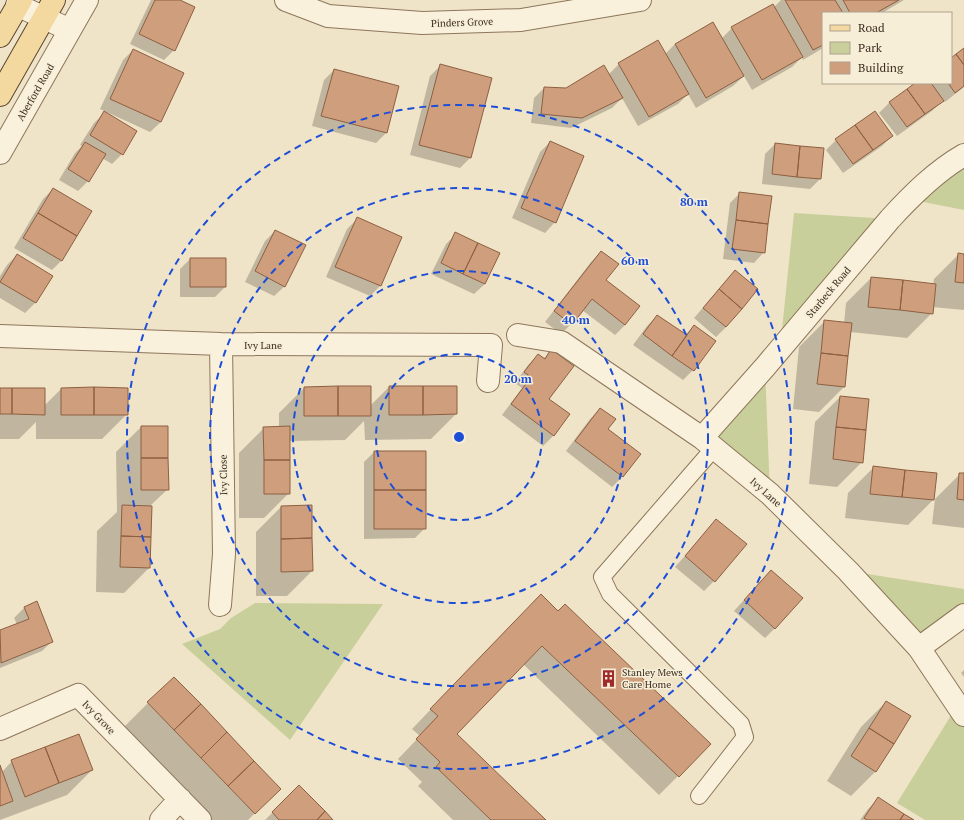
<svg xmlns="http://www.w3.org/2000/svg" width="964" height="820" font-family="'PT Serif',serif">
	<style>
		.green { fill: #c9cf9b }
		.shadow { fill: #0003 }
		.building { fill: #cf9f7d; stroke: #8d5f41 }
		.lines { fill: none; stroke-linecap: round; stroke-linejoin: round }
		.lane-casing { stroke: #8d765c; stroke-width: 18 }
		.street-casing { stroke: #8d765c; stroke-width: 24 }
		.primary-casing { stroke: #5b4430; stroke-width: 24 }
		.lane { stroke: #faf1dc; stroke-width: 16 }
		.street { stroke: #faf1dc; stroke-width: 22 }
		.primary { stroke: #f3d9a0; stroke-width: 22 }
		.ring { fill: none; stroke: #1d4ed8; stroke-width: 2; stroke-dasharray: 7 5 }
		.labels { text-anchor: middle; stroke-width: 3; stroke-linejoin: round; paint-order: stroke }
		.street-label { font-size: 10px; fill: #3d2e20; stroke: #f7eed8 }
		.poi-label { font-size: 10px; fill: #3d2e20; stroke: #f7eed8; text-anchor: start }
		.centre { fill: #1d4ed8; stroke: #f7eed8; stroke-width: 2 }
		.ring-label { font-size: 12px; text-anchor: middle; font-weight: bold; fill: #1d4ed8; stroke: #f7eed8; stroke-width: 3; stroke-linejoin: round; paint-order: stroke }
	</style>
	<rect width="100%" height="100%" fill="#f0e4c8"/>
	<!-- green -->
	<path class="green" d="M964 155V210L908 199Z
		M794 213 890 219 780 349Z
		M765 367 770 494 702 438Z
		M848 571 964 589V615L919 648Z
		M255 603 383 604 290 740 182 644 220 629 231 618Z
		M958 704 964 715V820H925L897 803Z"/>
	<!-- shadow -->
	<path class="shadow" d="M151 0H178L174 50 164 60 130 44Z
		M781 0H904L882 13H823V48L803 60 802 57 792 67 752 90 744 76 733 86 696 108 688 94 678 104 638 126 622 98 612 108 571 128 531 123 534 98 544 88 566 89 608 75 619 64 665 54 675 44 721 39 732 28 774 7Z
		M964 49V87L945 102 943 100 932 111 897 136 879 113 889 103 917 83H951V59Z
		M133 50 161 122 150 132 100 109 123 60Z
		M440 66 491 79 470 158 460 168 410 155 430 76Z
		M334 70 386 133 376 143 312 126 324 80Z
		M104 113 122 154 112 164 102 158 88 181 78 191 59 180 75 153 82 146 80 145 94 123Z
		M892 136 882 146 843 173 826 150 836 140Z
		M550 142 555 222 545 233 512 218 540 152Z
		M775 144 820 179 810 189 762 184 765 154Z
		M53 189 62 260 52 270 14 248 43 199Z
		M740 193 764 252 754 263 723 259 730 203Z
		M357 219 401 238 380 286 370 296 326 277 347 229Z
		M275 231 285 286 274 296 245 282 265 241Z
		M456 234 499 254 485 284 474 294 431 274 446 244Z
		M601 252 605 281 625 325 615 335 582 310 571 324 561 334 545 322 591 262Z
		M959 254 964 255V310L932 307V313L907 338 850 332 844 387 819 412 793 409 799 347 824 322 844 324 846 303 871 278 933 285 934 279Z
		M17 255 35 303 25 313 0 298V276L7 265Z
		M190 259 225 287 215 297H180V269Z
		M735 272 757 290 726 327 716 337 694 318 725 282Z
		M657 316 685 335 694 326 693 370 683 380 633 345 647 326Z
		M551 351 548 399 568 414 553 436 543 446 502 415 522 388 515 383 528 365 538 355 543 359Z
		M389 387 456 414 431 439 365 440 364 421 345 440 289 441V493L264 518H239V453L264 428 279 427V413L304 388 370 406Z
		M0 389 44 406 61 389 127 414 102 439H36V422L19 439H0Z
		M840 397 862 462 837 487 809 484 815 422Z
		M600 409 607 429 640 454 622 477 612 487 566 451 590 419Z
		M141 427 168 489 151 505 149 568 124 593 96 592 97 531 117 512 116 452Z
		M374 452 425 528 415 538 364 539V462Z
		M873 468 933 500 908 525 845 518 848 493Z
		M960 474H964V528L932 524 935 499Z
		M311 506 312 571 287 596H256V532L281 507Z
		M717 520 714 581 704 591 675 567Z
		M761 581 775 628 765 638 734 611Z
		M24 608 52 641 42 651 0 668V631L17 624 14 618Z
		M558 613 710 744 659 795 523 664 456 734 545 820H453L418 786 422 782 398 759 420 736 412 729 522 614Z
		M964 670V677L961 673Z
		M886 702 876 771 851 796 827 781 861 727Z
		M148 703 280 789 248 820H212L123 728Z
		M12 761 92 770 67 795 0 820V767L2 772Z
		M878 799 911 820H860L868 809Z
		M274 811 332 820H265Z"/>
	<!-- building -->
	<path class="building" d="M155 0H180L195 7 175 51 139 34Z
		M785 0H835L843 13H823V45L813 50Z
		M843 0H899L876 13H850Z
		M773 4 803 57 762 80 731 27Z
		M713 22 744 76 706 98 675 44Z
		M658 40 689 94 649 117 618 63Z
		M964 48V65L956 54Z
		M133 49 184 73 161 122 110 99Z
		M956 54 964 65V86L955 93 948 83H951V58Z
		M440 64 492 78 471 158 419 145Z
		M604 65 623 98 582 118 541 114 544 87 566 88Z
		M334 69 399 86 387 133 321 116Z
		M915 83H931L944 101 925 114 907 89Z
		M907 89 925 114 907 127 889 102Z
		M104 111 137 131 123 155 90 135Z
		M875 111 893 136 873 150 855 125Z
		M855 125 873 150 853 164 835 139Z
		M550 141 584 156 556 223 521 208Z
		M85 142 106 154 89 182 68 169Z
		M775 143 800 146 797 177 772 174Z
		M800 146 824 148 821 179 797 177Z
		M53 188 92 211 77 236 38 213Z
		M739 192 772 196 768 224 736 220Z
		M38 213 77 236 62 261 23 238Z
		M357 217 402 237 381 286 335 267Z
		M736 220 768 224 765 253 732 249Z
		M275 230 306 245 285 287 255 271Z
		M455 232 478 243 463 274 441 263Z
		M478 243 500 253 485 284 463 274Z
		M601 251 619 264 606 280 640 306 625 325 592 299 572 325 554 311Z
		M958 253 964 254V283L955 282Z
		M17 254 53 276 36 303 0 282Z
		M190 258H226V287H190Z
		M735 270 758 289 742 309 719 289Z
		M871 277 903 280 900 310 868 307Z
		M903 280 936 284 933 314 900 310Z
		M719 289 742 309 726 327 703 308Z
		M657 315 687 335 672 356 643 334Z
		M824 320 852 323 848 356 821 353Z
		M694 325 716 341 694 371 672 356Z
		M551 349 574 366 549 399 570 414 554 436 511 404 531 377 524 372 538 354 545 359Z
		M821 353 848 356 845 387 817 384Z
		M338 386V416H304V387Z
		M338 386H371V416H338Z
		M389 386H423V415H389Z
		M423 386H457V414L423 415Z
		M94 387V415H61V388Z
		M94 387 128 388V415H94Z
		M0 388H12V414H0Z
		M12 388H45V415L12 414Z
		M840 396 869 399 866 430 836 427Z
		M600 408 616 419 608 429 641 454 623 477 575 441Z
		M141 426H168V458H141Z
		M290 426V460H264L263 427Z
		M836 427 866 430 863 463 833 459Z
		M374 451H426V490H374Z
		M141 458H168L169 490H141Z
		M264 460H290V494H264Z
		M873 466 905 470 902 497 870 494Z
		M905 470 937 473 934 500 902 497Z
		M959 473H964V500L957 499Z
		M374 490H426V529H374Z
		M122 505 152 506 151 537 121 536Z
		M312 505V538L281 539V506Z
		M716 519 747 544 715 582 685 556Z
		M121 536 151 537 150 568 120 567Z
		M312 538 313 571 281 572V539Z
		M771 570 803 598 775 629 744 600Z
		M541 594 558 611 565 604 711 744 679 777 542 646 457 734 546 820H491L436 767 440 762 416 739 438 716 430 709Z
		M37 601 53 642 1 663 0 630 29 619 24 607Z
		M174 677 201 704 174 730 147 702Z
		M886 701 911 716 894 744 869 728Z
		M201 704 227 732 201 758 174 730Z
		M869 728 894 744 876 772 851 756Z
		M227 732 254 761 228 786 201 758Z
		M79 734 93 770 59 783 45 747Z
		M45 747 59 783 25 797 11 760Z
		M254 761 281 789 255 814 228 786Z
		M0 765 13 801 0 806Z
		M299 785 325 811 317 820H279L272 812Z
		M878 797 904 814 900 820H867L864 818Z
		M325 811 333 820H317Z
		M904 814 914 820H900Z"/>
	<g class="lines">
		<defs>
			<path id="lane" d="M699 796 745 737 741 724 610 594 602 577 714 448"/>
			<path id="street" d="M286 0 328 16 422 23 521 20 640 0
				M17 5 70 30
				M0 153 87 0
				M518 335 561 342 702 438 770 494 848 571 919 648 964 715
				M0 336 221 344 491 345 488 381
				M702 438 765 367 890 219C912 195 936 171 964 155
				M220 605 224 554 221 344
				M919 648 964 615
				M0 729 78 695 200 820
				M161 820 180 799"/>
			<path id="primary" d="M0 36 21 0
				M0 95 54 0"/>
		</defs>
		<!-- lane casing -->
		<use href="#lane" class="lane-casing"/>
		<!-- street casing -->
		<use href="#street" class="street-casing"/>
		<!-- primary casing -->
		<use href="#primary" class="primary-casing"/>
		<!-- lane -->
		<use href="#lane" class="lane"/>
		<!-- street -->
		<use href="#street" class="street"/>
		<!-- primary -->
		<use href="#primary" class="primary"/>
	</g>
	<!-- distance rings -->
	<g class="ring">
		<circle cx="459" cy="437" r="83"/>
		<circle cx="459" cy="437" r="166"/>
		<circle cx="459" cy="437" r="249"/>
		<circle cx="459" cy="437" r="332"/>
	</g>
	<!-- icons -->
	<defs>
		<symbol id="building-bare" viewBox="-9 -9 18 18"><path d="M-4-6H4V6H1V3H-1V6H-4ZM-2.5-4.3h1.7v1.8h-1.7ZM.8-4.3h1.7v1.8H.8ZM-2.5-1h1.7V.8h-1.7ZM.8-1h1.7V.8H.8Z" fill="#9e2a2b" stroke="#f7eed8" stroke-width="2.5" paint-order="stroke"/></symbol>
	</defs>
	<g fill-rule="evenodd">
		<use href="#building-bare" x="596" y="666" width="25" height="25"/>
	</g>
	<g class="labels">
		<!-- street labels -->
		<g class="street-label">
			<text transform="translate(462 22) rotate(-2)" y="4">Pinders Grove</text>
			<text transform="translate(35 92) rotate(-60)" y="4">Aberford Road</text>
			<text transform="translate(828 292) rotate(-50)" y="4">Starbeck Road</text>
			<text x="263" y="349">Ivy Lane</text>
			<text transform="translate(223 475) rotate(-91)" y="4">Ivy Close</text>
			<text transform="translate(766 492) rotate(42)" y="4">Ivy Lane</text>
			<text transform="translate(99 717) rotate(46)" y="4">Ivy Grove</text>
		</g>
		<!-- poi labels -->
		<g class="poi-label">
			<text x="622" y="676">Stanley Mews<tspan x="622" dy="12">Care Home</tspan></text>
		</g>
	</g>
	<circle cx="459" cy="437" r="6" class="centre"/>
	<g class="ring-label">
		<text x="694" y="206">80 m</text>
		<text x="635" y="265">60 m</text>
		<text x="576" y="324">40 m</text>
		<text x="518" y="383">20 m</text>
	</g>
	<!-- legend -->
	<rect x="822" y="12" width="130" height="72" fill="#f7eed8" stroke="#ada18e"/>
	<rect x="830" y="25" width="20" height="6" fill="#f3d9a0" stroke="#ada18e"/>
	<text x="858" y="32" font-size="12" fill="#3d2e20">Road</text>
	<rect x="830" y="42" width="20" height="12" fill="#c9cf9b" stroke="#ada18e"/>
	<text x="858" y="52" font-size="12" fill="#3d2e20">Park</text>
	<rect x="830" y="62" width="20" height="12" fill="#cf9f7d" stroke="#ada18e"/>
	<text x="858" y="72" font-size="12" fill="#3d2e20">Building</text>
</svg>
